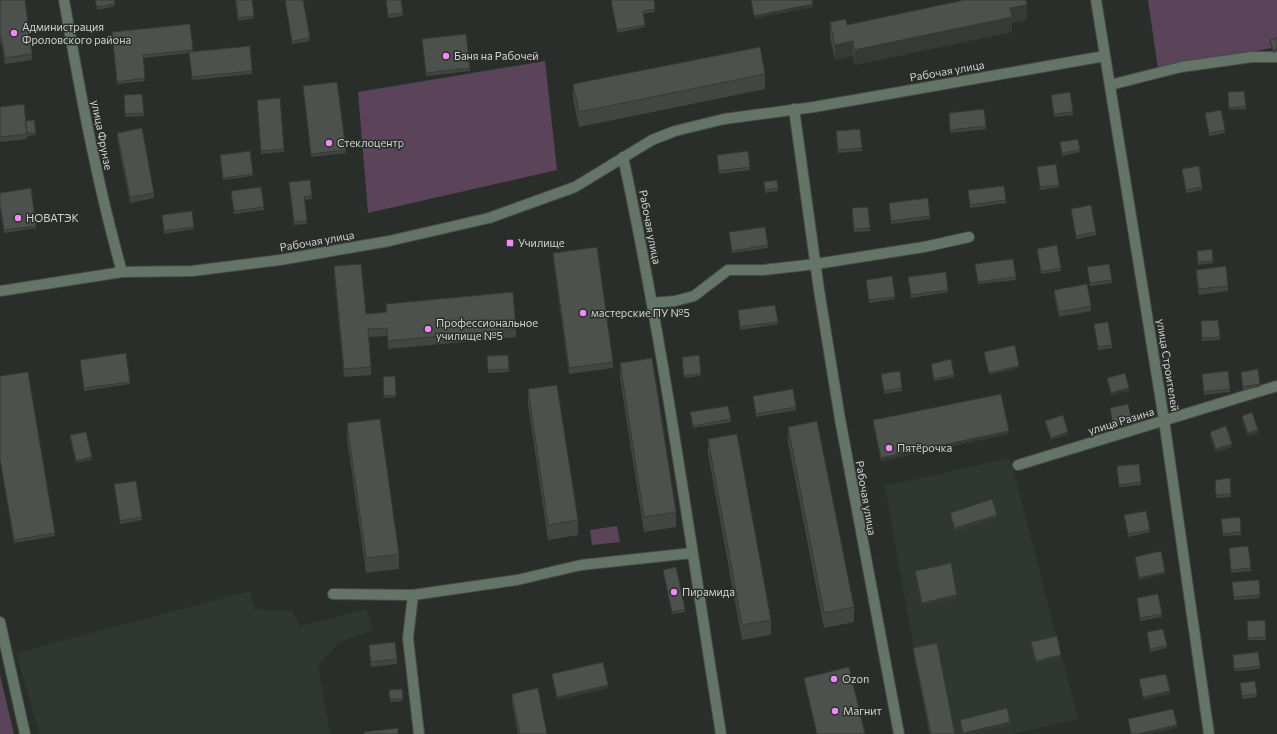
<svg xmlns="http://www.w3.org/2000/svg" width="1277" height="734" font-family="Commissioner,sans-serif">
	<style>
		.built { fill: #2f3830 }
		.green { fill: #5b435a }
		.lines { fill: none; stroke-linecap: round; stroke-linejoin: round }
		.minor-casing { stroke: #484c48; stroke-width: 12 }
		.minor { stroke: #647466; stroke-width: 10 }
		.wall { fill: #424642 }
		.shaded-wall { fill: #363936 }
		.building { fill: #4d514d; stroke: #363936 }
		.poi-dot { fill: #f28af3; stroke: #2a2e2a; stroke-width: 1.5 }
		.labels { text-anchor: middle; stroke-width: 3; stroke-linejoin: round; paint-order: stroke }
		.poi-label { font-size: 11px; fill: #d1d3d1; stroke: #2a2e2a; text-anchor: start }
		.street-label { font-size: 11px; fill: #d1d3d1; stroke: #2a2e2a }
	</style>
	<rect width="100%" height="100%" fill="#2a2e2a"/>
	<!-- built -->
	<path class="built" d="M1010 458 1078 719 1012 734H929L885 486Z
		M250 591 255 609 292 611 300 626 366 609 373 630 340 642 318 665 330 734H40L16 653Z"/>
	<!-- green -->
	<path class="green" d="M1148 0H1277V47L1158 69Z
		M545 61 557 170 368 213 358 92Z
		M617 526 620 542 592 545 590 530Z
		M0 675 14 734H0Z"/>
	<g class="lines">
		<defs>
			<path id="minor" d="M64 0C80 92 97 183 122 272
				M1096 0 1164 420 1209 734
				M1110 85 1181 67 1252 57H1277
				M794 109 819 290 840 419 899 734
				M623 157C664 347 690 541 721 734
				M0 291 122 272 192 271 280 260 389 241 489 218 575 187 652 140 675 131 724 119 814 107 1105 56
				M652 303 675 301 694 296 728 270H763L816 264 924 247 969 237
				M1018 465 1277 386
				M333 594 413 595 517 580 581 565 692 553
				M413 595 408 638 419 734
				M0 622 25 734"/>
		</defs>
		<!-- minor casing -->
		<use href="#minor" class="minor-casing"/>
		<!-- minor -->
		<use href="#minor" class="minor"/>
	</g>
	<!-- wall -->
	<path class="wall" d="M0 0 32 54V60L5 64 1 42H0Z
		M95 0H114L115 6 97 10Z
		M235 0H252L254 18 238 21Z
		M285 0H303L310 41 292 44Z
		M386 0H401L403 16 388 18Z
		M611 0H654L655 12 643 14 645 27 617 33Z
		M1027 20 1012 23V32L854 65 853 56 835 60 830 37V22L847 25Z
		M190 24 193 52 252 71V74L192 80 189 53 143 58 145 81 117 84 112 35Z
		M1277 38V52L1273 53 1270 42V40Z
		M422 39 470 68V71L426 76Z
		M765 74V89L579 127 573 99V84Z
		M303 86 346 150V153L311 157Z
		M142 94 144 116 125 117 124 95Z
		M1051 95 1073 112V115L1054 117Z
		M1228 95 1246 106V109L1229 110Z
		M280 98 284 152 261 154 257 100Z
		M0 107 36 133V135L27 136V139L0 142Z
		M1205 113 1225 130V133L1209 136Z
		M949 116 986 126V129L950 133Z
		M117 133 154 193V198L130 203 117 138Z
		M836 134 862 148V151L838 153Z
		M1060 142 1080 150V152L1062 156Z
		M220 155 253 174V176L223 180Z
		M717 158 750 167V170L719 174Z
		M1037 167 1059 185V187L1040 190Z
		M1182 169 1202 187V190L1186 193Z
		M289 182 312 196V199L305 200 307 224 294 225Z
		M764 182 778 188V191L765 193Z
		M968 190 1006 200V203L970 208Z
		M231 191 264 207V210L234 214Z
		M0 193 36 226V228L4 233 0 207Z
		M889 203 930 216V219L891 224Z
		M868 207 870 231 854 232 852 208Z
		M1071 209 1096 232V235L1076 239Z
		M162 215 194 227V229L164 234Z
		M729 232 768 245V248L732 253Z
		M1037 249 1061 268V271L1041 274Z
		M1197 251 1213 261V263L1198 265Z
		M553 253 613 362V368L569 374 553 259Z
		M975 264 1016 277V280L978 284Z
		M334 266 366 314 386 312V304L516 329V337L388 349 387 336 369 337 371 367V375L344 377 334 274Z
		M1087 267 1112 280V283L1090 286Z
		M1196 270 1228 286V291L1199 295 1196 276Z
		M908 277 948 290V292L911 298Z
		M866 280 895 297V299L869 303Z
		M1054 290 1091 306V311L1059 317 1054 295Z
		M738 310 778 322V324L740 330Z
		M1094 324 1112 345V348L1098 350Z
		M1201 324 1220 337V340L1202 341Z
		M984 352 1019 368 989 375 984 355Z
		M508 355 509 372 488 373 487 356Z
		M80 360 130 382V384L84 391Z
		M682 360 701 374V376L684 378Z
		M620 363 676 512V527L644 532 620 378Z
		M931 364 954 375V377L934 381Z
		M1241 372 1260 384V387L1243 390Z
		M881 374 902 388V391L884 394Z
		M1202 374 1230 389V392L1204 395Z
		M0 376 55 533V536L14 543 0 461Z
		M1107 378 1129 391 1111 395 1107 380Z
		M383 380 396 395V397L384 398Z
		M528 389 578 520V535L548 540 528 404Z
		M753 396 796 407V410L756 417Z
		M690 412 731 419V422L693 428Z
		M1242 416 1258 433 1248 436 1242 419Z
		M873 420 1009 434 881 461 873 423Z
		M1045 421 1068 435 1051 440 1045 423Z
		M347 423 399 554V569L366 573 347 438Z
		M788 427 854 607V622L824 628 788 442Z
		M1210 432 1232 447 1216 452 1210 435Z
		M70 435 92 460 76 463 70 438Z
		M708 439 771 620V635L742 640 708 454Z
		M1117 469 1141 482V485L1119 487Z
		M1215 482 1231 494V497L1216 498Z
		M114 484 142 517V520L120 524Z
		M950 513 997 518 955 531 950 515Z
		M1124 515 1150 530V532L1128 537Z
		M1240 517 1241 535 1223 536 1221 521Z
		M1229 548 1251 568V571L1231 573Z
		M1135 557 1165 574 1139 580 1135 560Z
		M663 570 685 609V612L672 614Z
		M915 571 957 598 922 606 915 574Z
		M1259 580 1260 598 1234 600 1232 582Z
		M1137 598 1162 614V617L1140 621Z
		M1265 620 1266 640H1248L1247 621Z
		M1147 632 1167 646V648L1150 652Z
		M1031 642 1061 657 1036 663 1031 645Z
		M369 645 397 659V664L371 667 369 651Z
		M913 648 955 734H930L913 651Z
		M1233 657 1260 666V669L1234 671Z
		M552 674 608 688 557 700 552 676Z
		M804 678 865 734H817L804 681Z
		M1240 683 1257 694V697L1242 699Z
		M402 689 403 701 390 702 389 690Z
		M512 694 547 734H518L512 702Z"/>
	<!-- shaded-wall -->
	<path class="shaded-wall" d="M813 4V7L754 19V16Z
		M1027 5V20L1012 23V32L854 65V50L1010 8Z
		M853 41V56L835 60V45Z
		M1019 366V368L989 375V373Z
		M1129 388V391L1111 395V393Z
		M1132 421V424L1113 428V425Z
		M1258 430V433L1248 436V433Z
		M1009 431V434L881 461V458Z
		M1068 432V435L1051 440V438Z
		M1232 444V447L1216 452V449Z
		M92 457V460L76 463V461Z
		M997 515V518L955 531V528Z
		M1165 572V574L1139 580V578Z
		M957 595V598L922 606V603Z
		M1061 655V657L1036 663V661Z
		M608 685V688L557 700V697Z
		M1170 691V694L1143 700V697Z
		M1010 722V725L970 734H963V733Z
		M1177 725V728L1150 734H1137Z"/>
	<!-- building -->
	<path class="building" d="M0 0H25L32 54 5 58 1 36 0 37Z
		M95 0H114L115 4 97 7Z
		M236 0H252L254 16 238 18Z
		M285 0H303L310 38 292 41Z
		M386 0H401L403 13 388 15Z
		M611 0H654L655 9 643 11 645 25 617 30Z
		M751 0H812L813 4 754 16Z
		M964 0H1026L1027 5 1010 8 1012 17 854 50 853 41 835 45 830 22 846 19 847 25Z
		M190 24 193 50 143 55 145 78 117 82 112 32Z
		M466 34 470 68 426 73 422 39Z
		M1277 38V49L1273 50 1270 40Z
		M250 46 252 71 192 77 189 52Z
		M760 47 765 74 579 112 573 84Z
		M337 82 346 150 311 154 303 86Z
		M1244 91 1246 106 1229 108 1228 92Z
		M1070 92 1073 112 1054 114 1051 95Z
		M142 94 144 113 125 114 124 95Z
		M280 98 284 149 261 151 257 100Z
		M24 104 27 134 0 137V107Z
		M984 109 986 126 950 130 949 113Z
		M1221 110 1225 130 1209 133 1205 113Z
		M34 120 36 133H27L25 121Z
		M142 128 154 193 130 197 117 133Z
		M860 129 862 148 838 150 836 131Z
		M1078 139 1080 150 1062 153 1060 142Z
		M250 151 253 174 223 178 220 155Z
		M748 151 750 167 719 171 717 155Z
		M1056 164 1059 185 1040 187 1037 167Z
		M1199 166 1202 187 1186 190 1182 169Z
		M310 180 312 196 304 197 307 221 294 222 289 182Z
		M777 180 778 188 765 190 764 182Z
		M1004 186 1006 200 970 205 968 190Z
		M261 187 264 207 234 211 231 191Z
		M31 188 36 226 4 230 0 205V193Z
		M928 198 930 216 891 221 889 203Z
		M1091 205 1096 232 1076 236 1071 209Z
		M868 207 870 228 854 229 852 208Z
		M192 211 194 227 164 231 162 215Z
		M765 227 768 245 732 251 729 232Z
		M1057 245 1061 268 1041 272 1037 249Z
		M597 247 613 362 569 368 553 253Z
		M1212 249 1213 261 1198 262 1197 251Z
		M1013 259 1016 277 978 282 975 264Z
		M361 264 366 314 387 312 386 304 513 292 516 329 388 341 387 328 368 329 371 367 344 369 334 266Z
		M1109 264 1112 280 1090 283 1087 267Z
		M1226 266 1228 286 1199 289 1196 270Z
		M946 272 948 290 911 295 908 277Z
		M892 276 895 297 869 300 866 280Z
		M1087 284 1091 306 1059 312 1054 290Z
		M775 305 778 322 740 327 738 310Z
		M1218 320 1220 337 1202 338 1201 321Z
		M1108 322 1112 345 1098 347 1094 324Z
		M1015 345 1019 366 989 373 984 352Z
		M126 353 130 382 84 388 80 360Z
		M508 355 509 369 488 370 487 356Z
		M699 355 701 374 684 376 682 357Z
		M652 358 676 512 644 517 620 363Z
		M951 359 954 375 934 379 931 364Z
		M1258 369 1260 384 1243 387 1241 372Z
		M900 371 902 388 884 391 881 374Z
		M1228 371 1230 389 1204 392 1202 374Z
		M28 372 55 533 14 540 0 459V376Z
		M1125 373 1129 388 1111 393 1107 378Z
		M395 376 396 395 384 396 383 377Z
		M557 385 578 520 548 525 528 389Z
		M793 389 796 407 756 414 753 396Z
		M1001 394 1009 431 881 458 873 420Z
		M1128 404 1132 421 1113 425 1110 408Z
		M728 406 731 419 693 426 690 412Z
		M1252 412 1258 430 1248 433 1242 416Z
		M1063 415 1068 432 1051 438 1045 421Z
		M380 419 399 554 366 558 347 423Z
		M817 421 854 607 824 613 788 427Z
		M1226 426 1232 444 1216 449 1210 432Z
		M86 432 92 457 76 461 70 435Z
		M737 434 771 620 742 625 708 439Z
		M1139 464 1141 482 1119 485 1117 466Z
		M1230 478 1231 494 1216 495 1215 480Z
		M136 481 142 517 120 521 114 484Z
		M992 499 997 515 955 528 950 513Z
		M1146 511 1150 530 1128 534 1124 515Z
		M1240 517 1241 532 1223 534 1221 519Z
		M1248 546 1251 568 1231 570 1229 548Z
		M1161 551 1165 572 1139 578 1135 557Z
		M951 563 957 595 922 603 915 571Z
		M676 567 685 609 672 612 663 570Z
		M1259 580 1260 595 1234 597 1232 582Z
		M1158 594 1162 614 1140 618 1137 598Z
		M1265 620 1266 637 1248 638 1247 621Z
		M1163 629 1167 646 1150 649 1147 632Z
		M1057 636 1061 655 1036 661 1031 642Z
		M395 642 397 659 371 662 369 645Z
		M937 643 955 734H931L913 648Z
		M1258 652 1260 666 1234 669 1233 655Z
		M603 662 608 685 557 697 552 674Z
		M849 667 865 734H817L804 678Z
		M1166 674 1170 691 1143 697 1139 679Z
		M1255 681 1257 694 1242 696 1240 683Z
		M538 688 547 734H520L512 694Z
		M402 689 403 699H390L389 690Z
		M1007 708 1010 722 963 733 960 720Z
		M1173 709 1177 725 1137 734H1131L1128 719Z
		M398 728V734H364V732Z"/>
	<!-- markers -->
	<g class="poi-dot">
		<circle cx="14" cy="33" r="4"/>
		<circle cx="446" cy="56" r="4"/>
		<circle cx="329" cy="143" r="4"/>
		<circle cx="18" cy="218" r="4"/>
		<rect x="506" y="239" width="8" height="8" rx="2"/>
		<circle cx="583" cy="313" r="4"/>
		<circle cx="428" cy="329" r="4"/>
		<circle cx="889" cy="448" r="4"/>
		<circle cx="674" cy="592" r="4"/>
		<circle cx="834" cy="679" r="4"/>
		<circle cx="835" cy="711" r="4"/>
	</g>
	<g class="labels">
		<!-- poi labels -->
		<g class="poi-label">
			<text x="22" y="31">Администрация<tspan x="22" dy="13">Фроловского района</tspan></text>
			<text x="454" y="60">Баня на Рабочей</text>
			<text x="337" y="147">Стеклоцентр</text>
			<text x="26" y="222">НОВАТЭК</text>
			<text x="518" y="247">Училище</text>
			<text x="591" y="317">мастерские ПУ №5</text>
			<text x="436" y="327">Профессиональное<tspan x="436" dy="13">училище №5</tspan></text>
			<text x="897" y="452">Пятёрочка</text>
			<text x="682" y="596">Пирамида</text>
			<text x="842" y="683">Ozon</text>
			<text x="843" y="715">Магнит</text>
		</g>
		<!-- street labels -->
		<g class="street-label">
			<text transform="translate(947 71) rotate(-10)" y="4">Рабочая улица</text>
			<text transform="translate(102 135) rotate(79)" y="4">улица Фрунзе</text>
			<text transform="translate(650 227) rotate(79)" y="4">Рабочая улица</text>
			<text transform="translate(317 241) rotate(-10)" y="4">Рабочая улица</text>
			<text transform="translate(1168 365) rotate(81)" y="4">улица Строителей</text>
			<text transform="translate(1121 421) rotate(-17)" y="4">улица Разина</text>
			<text transform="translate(866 498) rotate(80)" y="4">Рабочая улица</text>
		</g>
	</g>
</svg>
